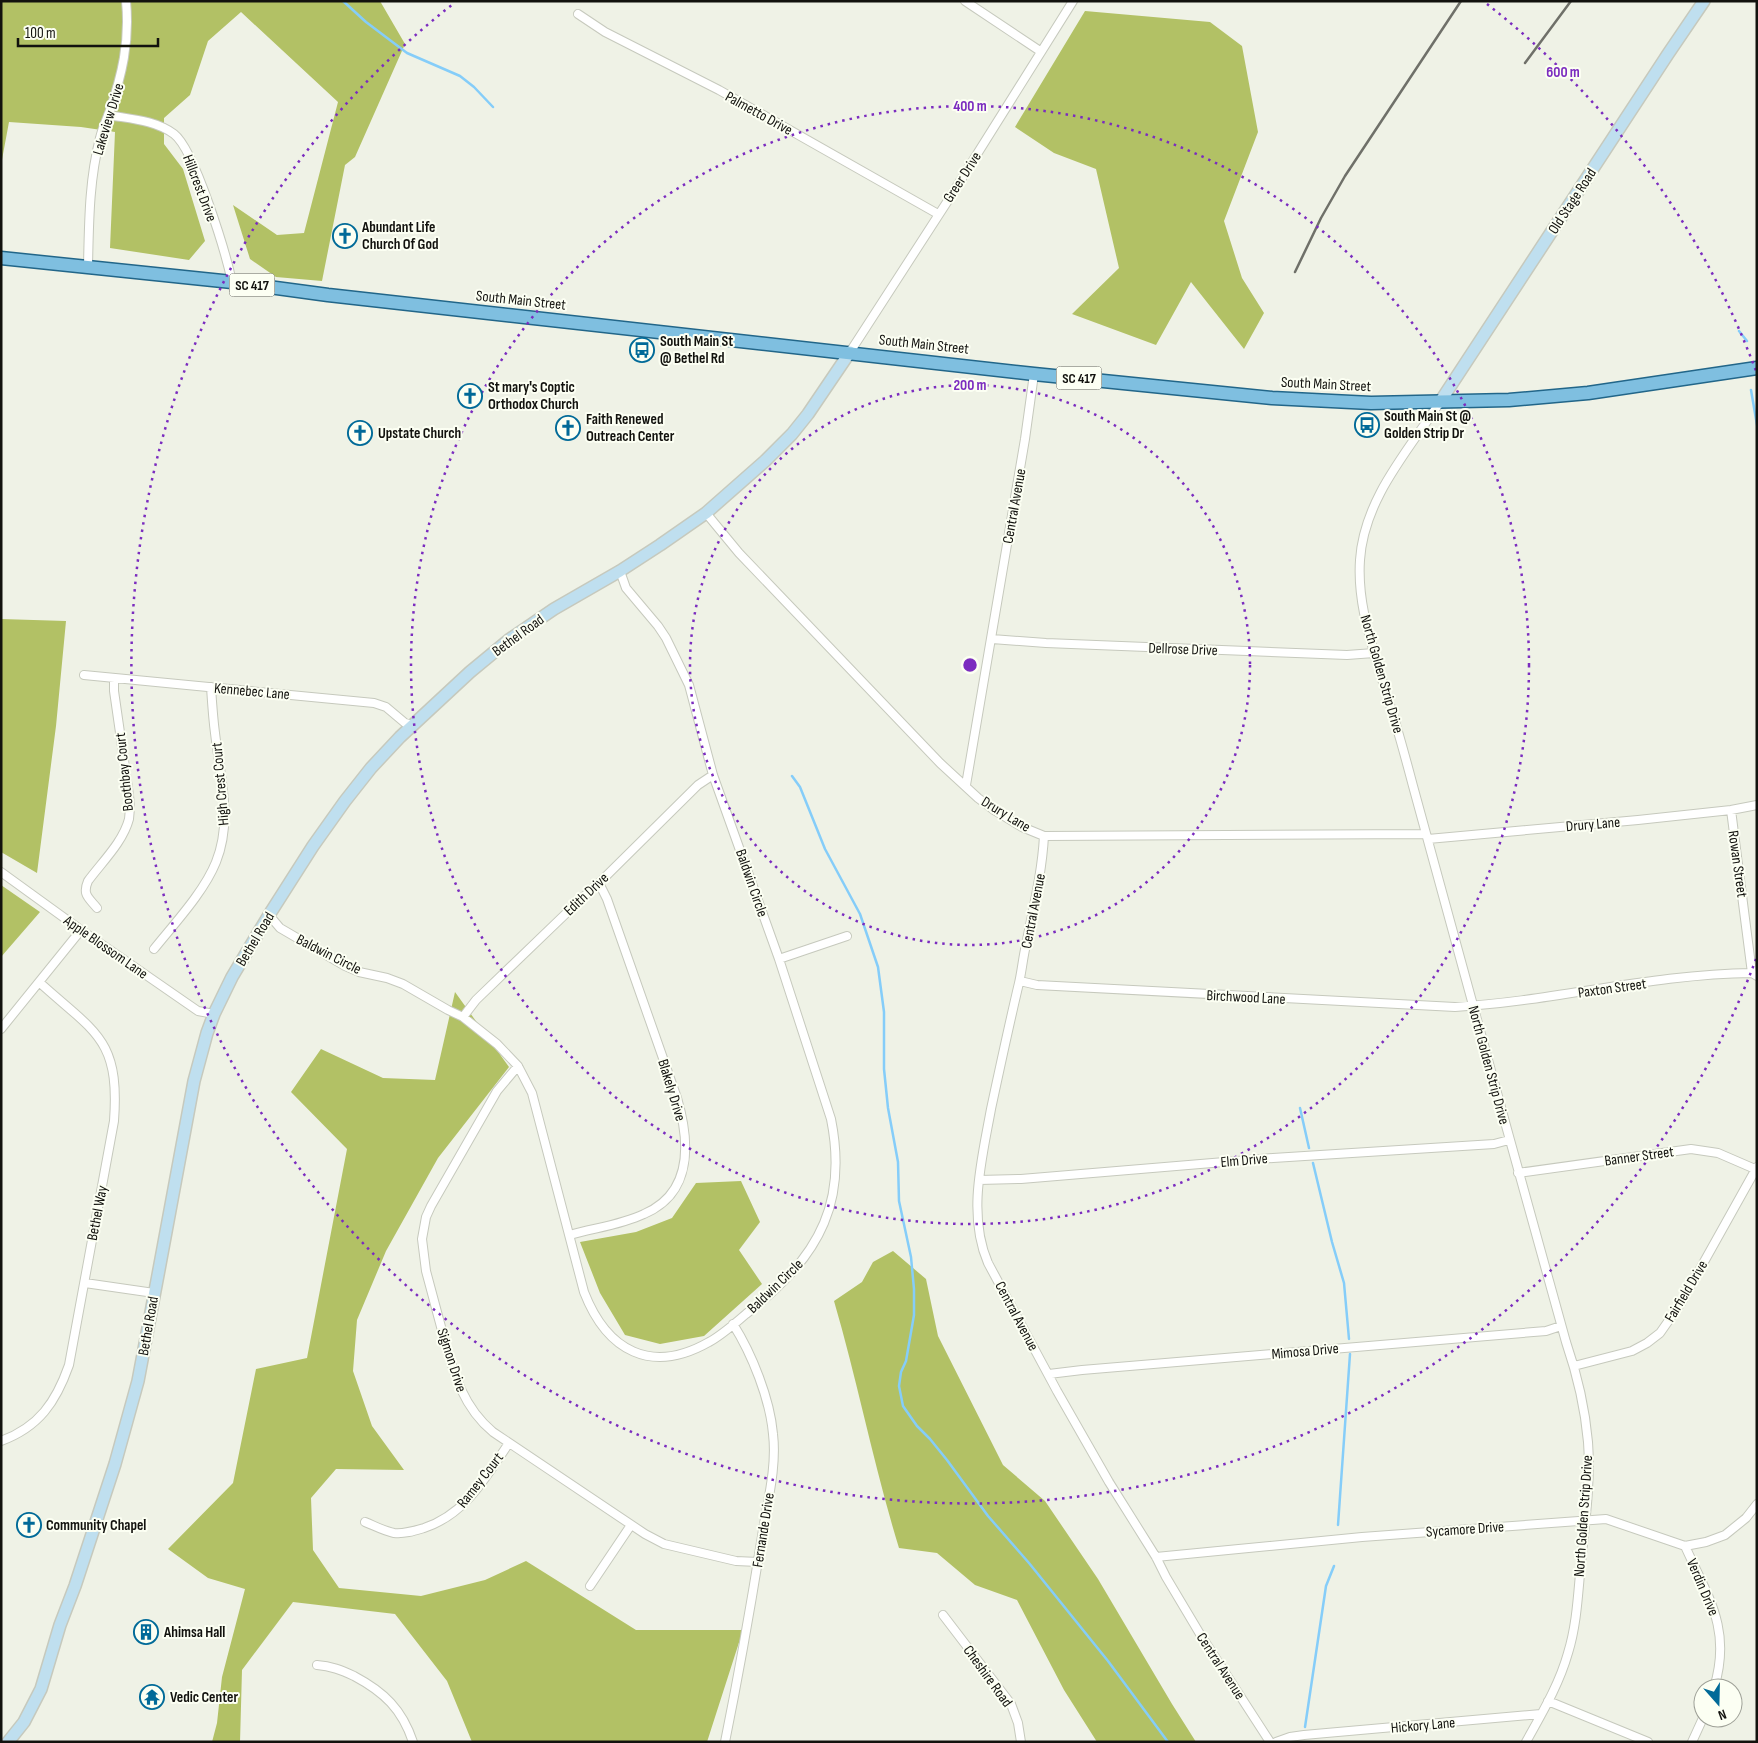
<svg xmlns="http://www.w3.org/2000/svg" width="1758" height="1743" font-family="'Sofia Sans Condensed',sans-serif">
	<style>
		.forest { fill: #b2c165 }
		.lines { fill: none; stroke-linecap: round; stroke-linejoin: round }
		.stream { stroke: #85cdf9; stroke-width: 2.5 }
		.street-casing { stroke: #c6c9bd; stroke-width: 10 }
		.secondary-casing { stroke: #c6c9bd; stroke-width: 14 }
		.primary-casing { stroke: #226689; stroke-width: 15 }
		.street { stroke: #fff; stroke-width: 8 }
		.secondary { stroke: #bfdfef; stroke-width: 11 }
		.primary { stroke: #7fbfe0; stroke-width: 12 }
		.rail { stroke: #6f7069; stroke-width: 2.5 }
		.ring { fill: none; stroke: #7b2cbf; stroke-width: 2.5; stroke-dasharray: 2.5 5 }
		.labels { text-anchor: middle; stroke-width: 4; stroke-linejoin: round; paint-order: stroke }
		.shield { fill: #fcfff3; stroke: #585953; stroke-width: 1 }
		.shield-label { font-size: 14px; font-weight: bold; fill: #12120e }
		.street-label { font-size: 15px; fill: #12120e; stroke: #fcfff3 }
		.poi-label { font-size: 15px; font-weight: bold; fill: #12120e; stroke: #fcfff3; text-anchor: start }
		.centre { fill: #7b2cbf; stroke: #fcfff3; stroke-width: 2.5 }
		.ring-label { font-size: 15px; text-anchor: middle; font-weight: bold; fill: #7b2cbf; stroke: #fcfff3; stroke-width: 4; stroke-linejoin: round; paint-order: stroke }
	</style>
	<rect width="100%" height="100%" fill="#eff2e6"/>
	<!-- forest -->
	<path class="forest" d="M1 1H380L405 44 355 157 345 165 322 281 276 277 250 259 233 205 277 235 304 233 338 102 241 12 208 41 190 95 164 118V144L183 169 205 241 189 260 110 248 115 132 81 127 9 122 1 165Z
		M1085 11 1210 22 1242 46 1258 132 1224 221 1242 278 1264 313 1244 349 1191 282 1156 345 1072 314 1119 268 1096 169 1054 153 1015 127Z
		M1 619 66 621 56 726 37 873 1 852Z
		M1 885 40 912 1 957Z
		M455 992 509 1067 438 1158 386 1251 357 1320 353 1371 372 1426 404 1470 336 1469 311 1498 313 1550 339 1588 421 1596 485 1580 526 1561 636 1630H743L707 1742H472L447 1681 395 1614 293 1602 242 1670 240 1742H212L217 1723 222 1677 245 1589 208 1578 168 1549 233 1483 256 1369 307 1358 347 1149 291 1092 321 1049 383 1078 435 1080Z
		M741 1181 760 1222 739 1250 762 1284 704 1336 660 1344 625 1335 600 1293 580 1242 636 1232 672 1218 696 1183Z
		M893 1251 926 1279 938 1336 1003 1465 1045 1501 1098 1579 1172 1704 1196 1742H1097L1064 1690 1017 1600 975 1585 937 1553 899 1548C874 1467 858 1383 834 1301L862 1282 873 1262Z"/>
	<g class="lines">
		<!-- stream -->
		<path class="stream" d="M343 1 366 22 407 53 460 76 474 87 493 107
			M1739 331 1747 341
			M1751 390 1757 425
			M792 776 800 787 825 849 860 914 878 967 884 1012V1069L888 1108 898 1162 899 1201 911 1257 914 1289V1315L906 1361 901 1372 899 1386 903 1406 917 1426 930 1439 947 1460 988 1516 1029 1563 1108 1661 1168 1742
			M1300 1108 1309 1148
			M1313 1163 1332 1242 1344 1283 1349 1339
			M1338 1525 1350 1354
			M1305 1727 1326 1586 1334 1566"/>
		<defs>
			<path id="street" d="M965 1 1040 51
				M578 14 605 32 719 90 938 214
				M108 115C130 119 155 120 174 134 195 150 226 254 232 282
				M88 266C89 223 89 180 100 138 102 129 106 121 109 113 122 75 130 42 126 1
				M850 352 947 202 1073 1
				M1440 402C1408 451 1364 499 1360 560 1357 604 1372 644 1384 686 1395 719 1404 752 1413 786 1464 971 1514 1157 1566 1342 1577 1374 1585 1408 1588 1442 1591 1482 1585 1523 1581 1563 1578 1593 1577 1624 1568 1653 1559 1685 1542 1713 1526 1742
				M706 513 739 553 940 763 978 798 994 810 1022 827 1044 836 1426 834
				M992 639 1046 643 1347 655 1374 653
				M84 675 374 703 386 707 405 723 413 725
				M966 785 1025 439 1034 374
				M1731 810 1752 973 1757 976
				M1044 836C1042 873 1033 909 1026 945 1023 957 1022 970 1019 983 1009 1025 1000 1067 991 1109 982 1159 967 1214 988 1263L1057 1391 1109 1482 1156 1557 1166 1577 1200 1634 1270 1742
				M1428 839 1638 820 1731 810 1757 805
				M1 872 81 930 198 1011 214 1014
				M97 908C89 898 82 895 88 881 102 862 123 842 129 819 130 811 130 803 129 795L114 691V678
				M269 915 280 928 345 966 359 972 387 978 403 984 448 1010 463 1017 497 1044 518 1066 532 1093 584 1292C607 1351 651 1375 709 1342 722 1335 734 1324 746 1314 777 1290 808 1261 824 1223 838 1190 838 1154 831 1119L779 959 713 775 689 685 666 638 658 626 626 588 620 571
				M154 949C174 924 204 892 216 862 233 820 220 776 215 733 213 718 212 702 211 687
				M779 959 847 936
				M1020 981 1037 985 1455 1007C1555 1001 1652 974 1752 973
				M463 1017 476 1000 580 900 599 883 698 785 713 775
				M1 1029 81 930
				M518 1066 497 1091 431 1206 426 1217 422 1239 426 1271C432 1293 438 1316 444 1338 454 1374 463 1407 493 1432L645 1534 664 1544 736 1561 758 1562
				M1518 1173 1691 1149 1718 1153 1755 1169
				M979 1180 1021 1179 1273 1158 1494 1144 1509 1140
				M570 1235C594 1228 621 1225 644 1214 693 1193 690 1142 677 1098L607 899 599 883
				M85 1283 154 1293
				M1574 1366 1632 1351 1647 1343 1660 1333 1681 1303 1757 1167
				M1049 1374 1082 1370 1546 1331 1561 1326
				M1 1441C39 1427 56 1402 69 1365L114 1121C120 1038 95 1033 39 982
				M365 1522C375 1526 384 1531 394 1533 405 1534 414 1531 424 1528 466 1514 485 1478 509 1443
				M1685 1546C1708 1597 1732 1629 1714 1688
				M1156 1557 1362 1537 1606 1519 1685 1546 1706 1542 1725 1535 1746 1518 1757 1504
				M590 1586 631 1525
				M943 1615 1011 1704 1018 1723 1021 1742
				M317 1665C331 1666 341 1670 354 1676 384 1692 402 1709 413 1742
				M1548 1701 1648 1742
				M725 1742C739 1673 751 1605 762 1536 767 1503 777 1468 773 1434 770 1399 752 1354 733 1324
				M1276 1742 1290 1737 1304 1735 1541 1714
				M1692 1742 1703 1718"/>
			<path id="secondary" d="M1440 402 1668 54 1704 1
				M8 1742 24 1722 41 1689 60 1625 75 1586 115 1464 138 1381 158 1275 194 1081 207 1033 214 1014 232 977 269 915 313 846 345 801 371 768 400 737 470 672 510 639 554 609 620 571 660 545 706 513 765 461 792 434 808 414 850 352"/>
			<path id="primary" d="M1 258 232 282 328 295 1034 374 1272 398 1371 403 1509 400 1588 393 1757 368"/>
		</defs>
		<!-- street casing -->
		<use href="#street" class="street-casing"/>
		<!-- secondary casing -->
		<use href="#secondary" class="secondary-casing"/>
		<!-- primary casing -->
		<use href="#primary" class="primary-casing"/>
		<!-- street -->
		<use href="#street" class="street"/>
		<!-- secondary -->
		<use href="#secondary" class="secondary"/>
		<!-- primary -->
		<use href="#primary" class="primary"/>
		<!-- rail -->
		<path class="rail" d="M1525 63 1571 1
			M1295 272 1321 218 1345 176 1461 1"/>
	</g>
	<!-- distance rings -->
	<g class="ring">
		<circle cx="970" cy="665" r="280"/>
		<circle cx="970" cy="665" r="559"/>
		<path d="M1756 959A839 839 0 1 1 453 4M1487 4A839 839 0 0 1 1756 371"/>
	</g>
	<!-- icons -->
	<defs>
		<symbol id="church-ring" viewBox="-11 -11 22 22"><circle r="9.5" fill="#fcfff3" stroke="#016a98" stroke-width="1.5"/><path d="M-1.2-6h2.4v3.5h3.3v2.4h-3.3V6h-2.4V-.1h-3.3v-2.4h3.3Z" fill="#016a98"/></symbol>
		<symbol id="bus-ring" viewBox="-11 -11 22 22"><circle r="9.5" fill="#fcfff3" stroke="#016a98" stroke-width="1.5"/><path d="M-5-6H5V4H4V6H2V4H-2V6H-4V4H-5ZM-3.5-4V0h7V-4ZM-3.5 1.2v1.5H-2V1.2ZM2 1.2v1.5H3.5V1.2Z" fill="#016a98"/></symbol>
		<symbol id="building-ring" viewBox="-11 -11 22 22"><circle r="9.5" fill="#fcfff3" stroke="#016a98" stroke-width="1.5"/><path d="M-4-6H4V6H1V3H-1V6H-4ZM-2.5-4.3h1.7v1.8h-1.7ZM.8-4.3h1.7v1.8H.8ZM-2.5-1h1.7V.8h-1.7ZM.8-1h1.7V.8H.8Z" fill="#016a98"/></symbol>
		<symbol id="temple-ring" viewBox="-11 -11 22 22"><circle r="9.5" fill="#fcfff3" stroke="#016a98" stroke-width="1.5"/><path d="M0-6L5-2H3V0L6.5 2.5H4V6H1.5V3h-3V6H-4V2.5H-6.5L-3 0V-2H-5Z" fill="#016a98"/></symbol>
	</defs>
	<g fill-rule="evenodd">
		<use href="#church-ring" x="331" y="222" width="28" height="28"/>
		<use href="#bus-ring" x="628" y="336" width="28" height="28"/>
		<use href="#church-ring" x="456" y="382" width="28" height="28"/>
		<use href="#bus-ring" x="1353" y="411" width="28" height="28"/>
		<use href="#church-ring" x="554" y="414" width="28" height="28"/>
		<use href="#church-ring" x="346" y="419" width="28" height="28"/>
		<use href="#church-ring" x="15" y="1511" width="28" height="28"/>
		<use href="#building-ring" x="132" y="1618" width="28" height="28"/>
		<use href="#temple-ring" x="138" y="1683" width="28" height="28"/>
	</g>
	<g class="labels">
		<!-- shield labels -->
		<g class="shield">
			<rect x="229.5" y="273.5" width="45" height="23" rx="4"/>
			<rect x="1056.5" y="366.5" width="45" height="23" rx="4"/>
		</g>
		<g class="shield-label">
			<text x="252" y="290">SC 417</text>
			<text x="1079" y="383">SC 417</text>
		</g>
		<!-- street labels -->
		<g class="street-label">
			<text transform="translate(759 113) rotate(29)" y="5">Palmetto Drive</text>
			<text transform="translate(108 119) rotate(-73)" y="5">Lakeview Drive</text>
			<text transform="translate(962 177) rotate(-57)" y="5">Greer Drive</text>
			<text transform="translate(200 188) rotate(69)" y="5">Hillcrest Drive</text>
			<text transform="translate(1572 201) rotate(-57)" y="5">Old Stage Road</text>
			<text transform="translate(521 300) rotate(6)" y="5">South Main Street</text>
			<text transform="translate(924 344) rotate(6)" y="5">South Main Street</text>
			<text transform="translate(1326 384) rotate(3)" y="5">South Main Street</text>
			<text transform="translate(1014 506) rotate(-80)" y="5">Central Avenue</text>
			<text transform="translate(518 635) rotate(-36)" y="5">Bethel Road</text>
			<text transform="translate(1183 649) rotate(2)" y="5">Dellrose Drive</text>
			<text transform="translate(1382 674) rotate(74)" y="5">North Golden Strip Drive</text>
			<text transform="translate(252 691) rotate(5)" y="5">Kennebec Lane</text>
			<text transform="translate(124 772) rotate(-96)" y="5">Boothbay Court</text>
			<text transform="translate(220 784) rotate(-95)" y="5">High Crest Court</text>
			<text transform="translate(1006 814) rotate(31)" y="5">Drury Lane</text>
			<text transform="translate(1593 824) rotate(-5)" y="5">Drury Lane</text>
			<text transform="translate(1738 864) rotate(82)" y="5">Rowan Street</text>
			<text transform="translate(752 883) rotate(71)" y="5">Baldwin Circle</text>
			<text transform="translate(586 894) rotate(-43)" y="5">Edith Drive</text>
			<text transform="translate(1033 911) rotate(-79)" y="5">Central Avenue</text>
			<text transform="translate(255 939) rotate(-59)" y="5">Bethel Road</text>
			<text transform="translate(106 947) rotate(35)" y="5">Apple Blossom Lane</text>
			<text transform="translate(329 954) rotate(27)" y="5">Baldwin Circle</text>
			<text transform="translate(1612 988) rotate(-8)" y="5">Paxton Street</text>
			<text transform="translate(1246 997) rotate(3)" y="5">Birchwood Lane</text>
			<text transform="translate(1489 1065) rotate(75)" y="5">North Golden Strip Drive</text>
			<text transform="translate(672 1090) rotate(73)" y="5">Blakely Drive</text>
			<text transform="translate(1639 1156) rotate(-8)" y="5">Banner Street</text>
			<text transform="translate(1244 1160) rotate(-5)" y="5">Elm Drive</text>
			<text transform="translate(97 1213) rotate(-79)" y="5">Bethel Way</text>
			<text transform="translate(775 1286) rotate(-44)" y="5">Baldwin Circle</text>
			<text transform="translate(1686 1291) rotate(-59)" y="5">Fairfield Drive</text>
			<text transform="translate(1017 1316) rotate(62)" y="5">Central Avenue</text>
			<text transform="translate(148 1326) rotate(-80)" y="5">Bethel Road</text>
			<text transform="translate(1305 1351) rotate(-5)" y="5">Mimosa Drive</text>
			<text transform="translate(452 1360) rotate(72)" y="5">Sigmon Drive</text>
			<text transform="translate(480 1480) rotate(-52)" y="5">Ramey Court</text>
			<text transform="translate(1583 1516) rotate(-86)" y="5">North Golden Strip Drive</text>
			<text transform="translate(1465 1529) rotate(-4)" y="5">Sycamore Drive</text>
			<text transform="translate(763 1530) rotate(-81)" y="5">Fernande Drive</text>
			<text transform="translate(1703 1587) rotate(67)" y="5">Verdin Drive</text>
			<text transform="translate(1221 1666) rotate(57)" y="5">Central Avenue</text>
			<text transform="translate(988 1676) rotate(54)" y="5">Cheshire Road</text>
			<text transform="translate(1423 1725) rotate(-5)" y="5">Hickory Lane</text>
		</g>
		<!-- poi labels -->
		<g class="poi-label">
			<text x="362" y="232">Abundant Life<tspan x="362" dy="17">Church Of God</tspan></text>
			<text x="660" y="346">South Main St<tspan x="660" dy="17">@ Bethel Rd</tspan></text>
			<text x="488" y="392">St mary's Coptic<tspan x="488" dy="17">Orthodox Church</tspan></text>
			<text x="1384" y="421">South Main St @<tspan x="1384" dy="17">Golden Strip Dr</tspan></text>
			<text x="586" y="424">Faith Renewed<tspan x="586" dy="17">Outreach Center</tspan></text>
			<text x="378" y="438">Upstate Church</text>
			<text x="46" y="1530">Community Chapel</text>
			<text x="164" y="1637">Ahimsa Hall</text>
			<text x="170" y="1702">Vedic Center</text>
		</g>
	</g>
	<circle cx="970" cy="665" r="8" class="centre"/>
	<g class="ring-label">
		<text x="1563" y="77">600 m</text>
		<text x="970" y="111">400 m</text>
		<text x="970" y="390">200 m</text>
	</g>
	<!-- border -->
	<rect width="1758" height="1743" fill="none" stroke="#12120e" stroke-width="5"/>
	<!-- north arrow -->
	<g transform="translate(1718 1703) rotate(160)"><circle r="24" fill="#fcfff3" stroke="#9ea097"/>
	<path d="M0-4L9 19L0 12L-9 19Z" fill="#016a98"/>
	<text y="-8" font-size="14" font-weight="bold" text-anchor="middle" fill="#12120e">N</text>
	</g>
	<!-- scale -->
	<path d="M18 38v8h140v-8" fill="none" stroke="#12120e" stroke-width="2.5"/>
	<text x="25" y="38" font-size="15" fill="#12120e" stroke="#fcfff3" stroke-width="4" paint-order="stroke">100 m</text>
</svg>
